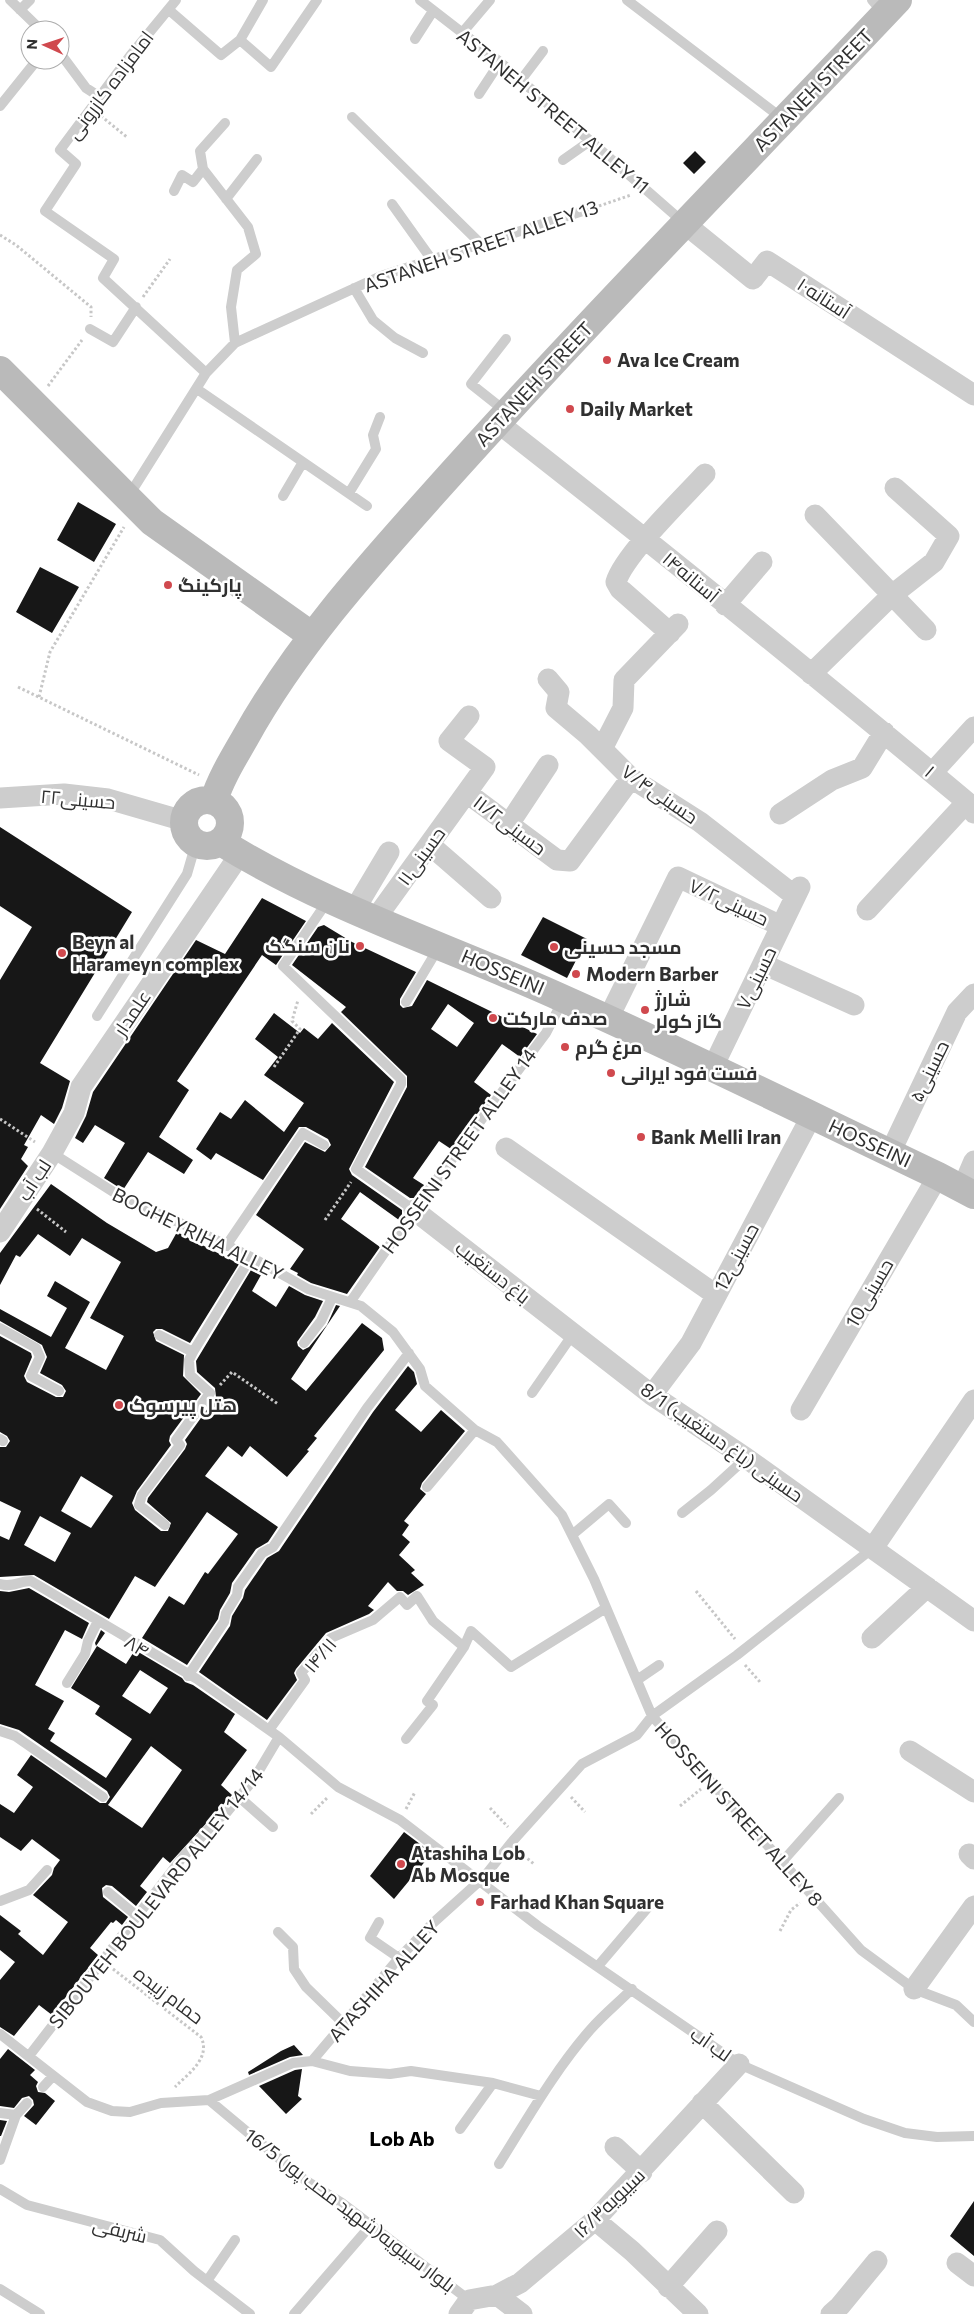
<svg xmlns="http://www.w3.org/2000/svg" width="974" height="2314" font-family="Commissioner,Cairo,sans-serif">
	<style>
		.building { fill: #171717; fill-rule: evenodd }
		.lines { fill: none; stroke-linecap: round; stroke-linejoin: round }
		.path { stroke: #c7c7c7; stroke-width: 3; stroke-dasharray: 2.5 2.5; stroke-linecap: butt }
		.lane { stroke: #cdcdcd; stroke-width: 10 }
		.street { stroke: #cdcdcd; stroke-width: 21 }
		.secondary { stroke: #bababa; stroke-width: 28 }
		.poi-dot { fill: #d0494e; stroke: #fff; stroke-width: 2 }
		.labels { text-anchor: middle; stroke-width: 5; stroke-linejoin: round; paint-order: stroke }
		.street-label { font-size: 19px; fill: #303030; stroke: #fff }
		.poi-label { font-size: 19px; font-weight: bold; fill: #303030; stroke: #fff; text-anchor: start }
		.neighbourhood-label { font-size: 20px; font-weight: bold; fill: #000; stroke: #fff }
	</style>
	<rect width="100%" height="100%" fill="#fff"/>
	<!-- building -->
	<path class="building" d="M695 151 706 162 694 174 683 163Z
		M78 502 116 524 94 562 57 540Z
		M40 567 79 587 52 633 16 612Z
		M0 827 132 912 40 1063 70 1081 62 1108 54 1124 41 1115 24 1145 28 1147 21 1159 28 1166 0 1209V980L32 927 0 906Z
		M262 898 306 921 276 965 262 955 177 1081 189 1090 159 1137 193 1160 184 1174 148 1152 123 1190 104 1178 125 1143 95 1125 83 1143 75 1138 86 1116 93 1092 196 940 225 954Z
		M543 917 587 939 567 978 521 955Z
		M324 925 352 942 416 972 400 999V1005L403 1008 412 1006 427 980 537 1034 520 1057 502 1044 474 1082 491 1095 451 1149 439 1141 413 1178 424 1185 415 1198H410L365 1167 407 1087V1076L341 1012 346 1007 292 965 318 927ZM448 1004 474 1023 457 1047 431 1029Z
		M274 1013 300 1033 304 1028 318 1039 332 1023 394 1082 349 1169 352 1175 402 1210V1214L399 1220 360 1192 341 1219 380 1247 347 1294 311 1283 297 1275 298 1273 290 1269 304 1249 256 1215 305 1142 325 1152 331 1145 328 1139 306 1127H299L263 1180 216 1153 211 1160 196 1149 220 1112 231 1119 245 1100 284 1132 304 1103 264 1075 278 1057 255 1039Z
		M51 1184 107 1223 156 1252 168 1248 177 1232 239 1264 190 1343 162 1329H156L153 1332 156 1341 184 1355 183 1376 201 1394 170 1436 169 1441 171 1445 137 1491 132 1503 135 1510 161 1531H168L171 1523 147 1502 148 1498 185 1449 187 1444 185 1440 216 1397 215 1388 197 1372 196 1361 251 1270 261 1275 252 1291 276 1307 289 1286 305 1295 323 1301 315 1317 297 1342 298 1346 303 1350 309 1347 327 1325 336 1305 340 1306 291 1379 306 1391 362 1323 382 1338 384 1350 314 1436 317 1438 307 1450 309 1451 287 1477 250 1446 242 1457 228 1446 205 1476 278 1527 268 1542 256 1549 232 1583 230 1593 220 1610 218 1619 187 1665 142 1638 169 1596 184 1605 205 1572 208 1574 238 1534 207 1512 155 1587 135 1576 109 1619 34 1575 0 1577V1536L9 1540 21 1511 0 1501V1447H6L10 1441 7 1436 0 1432V1336L31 1353 32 1357 24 1376 27 1382 56 1397H63L66 1391 62 1385 40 1373 47 1357 42 1345 0 1321V1309L51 1337 67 1308 47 1296 55 1281 90 1302 65 1348 106 1370 124 1336 90 1318 121 1262 82 1238 70 1256 38 1234 20 1257 16 1255 0 1285V1253ZM81 1476 113 1496 91 1528 61 1511ZM40 1516 71 1533 55 1562 24 1545Z
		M408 1366 414 1372 417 1384 395 1410 421 1432 441 1410 465 1431 422 1483 420 1489 426 1494 404 1521 409 1525 402 1535 410 1542 399 1555 415 1570 411 1573 424 1585 408 1595 403 1591H397L388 1582 368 1606 374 1610 369 1614 326 1633 296 1669 294 1673 297 1680 267 1720 199 1672 230 1626 232 1616 243 1598 245 1590 267 1558 279 1551 373 1412Z
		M29 1588 89 1623 82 1639 65 1630 35 1685 64 1701 48 1729 55 1733 50 1741 106 1778 132 1739 95 1714 100 1706 71 1688 97 1646 126 1664 135 1650 182 1678 185 1682 193 1685 235 1714 224 1732 247 1750 221 1785 232 1795 170 1863 163 1857 140 1886 147 1892 136 1906 112 1886 106 1885 102 1888 103 1897 128 1917 122 1925 116 1920 113 1923 111 1922 90 1948 98 1955 52 2015 39 2005 14 2036 0 2027V1980L15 1962 0 1950V1915L21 1931 18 1934 43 1955 68 1922 33 1895 52 1875 54 1868 60 1860 32 1839 21 1851 0 1837V1804L14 1813 33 1787 17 1775 31 1755 100 1803H106L110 1797 107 1791 19 1730 0 1724V1591L9 1592ZM140 1670 168 1688 150 1714 122 1696ZM151 1746 182 1770 142 1828 108 1805Z
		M101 1630 105 1633 96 1646 95 1643Z
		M404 1832 432 1853 394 1899 370 1876Z
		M294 2045 303 2055 290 2057 249 2075 248 2072 281 2051Z
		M8 2049 35 2070 30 2075 38 2082 36 2086 38 2092 45 2093 55 2101 36 2125 24 2116 34 2105 33 2100 29 2096 22 2098 14 2108 0 2106V2059Z
		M302 2069 298 2096 302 2099 286 2114 259 2086 295 2070Z
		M0 2120 7 2121 1 2136H0Z
		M974 2201V2256L950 2236Z"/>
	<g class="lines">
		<!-- path -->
		<path class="path" d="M101 116 128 138
			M599 206 631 195
			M0 235 16 245 91 307V317
			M143 297 170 259
			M48 386 82 340
			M18 687 199 775
			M39 697 50 652 124 527
			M274 1067 300 1029 292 1021 298 1000
			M0 1119 35 1142
			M37 1209 66 1232
			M325 1220 351 1182
			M220 1385 232 1372 278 1404
			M696 1591 735 1639
			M745 1665 760 1682
			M571 1797 585 1812
			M680 1806 701 1789
			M490 1808 508 1827
			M406 1809 415 1792
			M311 1814 328 1797
			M520 1852 535 1865
			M780 1931 791 1910 800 1903
			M113 1969 201 2037C211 2058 189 2073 175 2087"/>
		<!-- lane -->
		<path class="lane" d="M10 0 41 30
			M176 0 130 56 60 150 76 164 45 211 114 259 103 278 206 373
			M420 0 500 62 684 223
			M627 0 783 119
			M872 0 884 14
			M20 10 30 0
			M169 10 221 55 240 40 263 0
			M462 33 490 0
			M415 39 433 11
			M240 40 271 67 317 0
			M60 53 86 88 100 97
			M521 80 543 51
			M479 94 500 62
			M0 106 37 60
			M352 117 481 244
			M225 123 200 151 203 169 248 227 256 254 237 270 231 307 235 343
			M563 160 590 141
			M174 191 182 175 193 182 203 169
			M226 199 257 159
			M392 204 432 260
			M354 288 373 320 395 338 423 353
			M90 329 113 342 136 307
			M197 389 367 506
			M505 411 471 384 506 339
			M349 493 376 449 373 435 380 417
			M283 496 303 462
			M128 497 206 373 235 343 381 276 586 210
			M329 899 283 966 401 1079V1084L356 1169 414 1210
			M406 1002 439 947
			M97 1016 187 874 196 843
			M52 1153 126 1200 185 1225 251 1257 308 1289 361 1306 393 1332 420 1369 425 1386 475 1430 497 1442 562 1515 594 1579 652 1716 861 1950 914 1989 956 2005 974 2022
			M226 1246 303 1133 324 1145
			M351 1301 414 1210 546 1033 563 1000
			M0 1328 36 1348 40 1357 31 1376 59 1391
			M159 1335 193 1352
			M304 1343 321 1321 332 1298
			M532 1393 573 1334
			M0 1439 3 1441
			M427 1487 475 1430
			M682 1513 711 1490 746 1458
			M165 1525 139 1505 142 1495 180 1445 176 1440 210 1393 190 1375 189 1360 193 1352 251 1257
			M572 1535 609 1504 626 1523
			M0 1584C12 1588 20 1581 31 1581L197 1679 279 1737 338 1787 400 1820 538 1926 739 2064 864 2119 905 2133 937 2137 974 2136
			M188 1676 224 1622 226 1613 237 1595 238 1587 262 1553 273 1547 367 1408 409 1353
			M637 1680 659 1665
			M67 1683 85 1654 88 1641 98 1621
			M269 1730 305 1680 301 1673 331 1638 373 1620 400 1597 407 1605 417 1596 433 1621 464 1647 471 1631 511 1667 606 1608
			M0 1731 15 1736 103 1797
			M406 1739 433 1705 427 1701 464 1647
			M239 1797 273 1827
			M782 1862 839 1798
			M108 1892 137 1916
			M0 1901 29 1890 47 1870
			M379 1922 370 1938 399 1958
			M278 1932 293 1947 294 1969 306 1987 343 2023
			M598 1966 650 1905
			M0 2034 87 2102 112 2111 130 2112 161 2103 209 2100 293 2063 312 2061 350 2071 390 2074 411 2071 493 2083 541 2096
			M29 2056 182 1858 217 1820 227 1812 254 1779 279 1737
			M312 2061 399 1958 433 1923 484 1877 511 1843 582 1764 637 1735 652 1716 737 1655 873 1548
			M43 2087 53 2076
			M209 2100 305 2180 342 2203 469 2300
			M0 2113 16 2115
			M460 2129 493 2083
			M0 2160 16 2115 27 2103
			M499 2164C528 2118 555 2070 590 2030 603 2015 618 2003 632 1989
			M0 2189 27 2205 160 2240 194 2271 250 2314
			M207 2281 235 2240
			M0 2289 40 2314
			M294 2314 371 2225"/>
		<!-- street -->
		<path class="street" d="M685 224 753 279 767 261 974 395
			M497 422C656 546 812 673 967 802L974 813
			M815 515 926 630
			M725 605 762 562
			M670 633 620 589 616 582C624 555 683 498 705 474
			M811 674 892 595 934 562 949 536 895 488
			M548 679 559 692 556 708 588 735 631 778 700 822 795 896
			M602 749 623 708 624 680 678 624
			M932 773 974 727
			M467 793 557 860 570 861 631 778
			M0 798 64 794 108 799 184 821
			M780 814 832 780 862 768 884 732
			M509 824 548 765
			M430 845 491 898
			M355 909 389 852
			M867 910 967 802
			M376 918 485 767 449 741 469 716
			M763 964 854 1005
			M608 1019 678 877 781 926
			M712 1069 800 887
			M506 1148 716 1295
			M890 1153 957 1012 974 994
			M962 1189 974 1161
			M414 1210 652 1395 746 1458 974 1621
			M0 1232 52 1153 74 1113 81 1087 240 854
			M652 1395 691 1343 812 1115
			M801 1410 938 1176
			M873 1548 974 1400
			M872 1638 927 1587
			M910 1751 974 1792
			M969 1854 974 1859
			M914 1989 974 1906
			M702 2103 794 2193
			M615 2147 642 2172
			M595 2220 632 2251 698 2314
			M957 2263 974 2276
			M668 2287 717 2231
			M497 2295 522 2314
			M459 2314 469 2300 497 2295 520 2283 595 2220 739 2064
			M831 2314 840 2306 877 2261"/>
		<!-- secondary -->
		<path class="secondary" d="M0 370 152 522 311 635
			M184 823a23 23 0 1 1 46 0a23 23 0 1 1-46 0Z
			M214 800C221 778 233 759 245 738 295 648 363 572 432 495 583 326 742 165 898 0
			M221 842C327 908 450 947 564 999 690 1055 814 1117 938 1176L974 1195"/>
	</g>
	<!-- markers -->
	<g class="poi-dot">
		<circle cx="607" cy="360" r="5"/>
		<circle cx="570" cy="409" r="5"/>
		<circle cx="168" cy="585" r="5"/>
		<circle cx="360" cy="946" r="5"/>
		<circle cx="554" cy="947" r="5"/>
		<circle cx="62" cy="953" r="5"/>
		<circle cx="576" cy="974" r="5"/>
		<circle cx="645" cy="1010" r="5"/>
		<circle cx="493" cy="1018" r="5"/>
		<circle cx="565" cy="1047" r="5"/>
		<circle cx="611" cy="1073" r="5"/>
		<circle cx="641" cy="1137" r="5"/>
		<circle cx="119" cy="1405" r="5"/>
		<circle cx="401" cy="1864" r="5"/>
		<circle cx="480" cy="1902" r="5"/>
	</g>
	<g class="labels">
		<!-- street labels -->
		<g class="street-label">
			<text transform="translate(110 85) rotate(-53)" y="7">امامزاده کازرونی</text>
			<text transform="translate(813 90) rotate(-46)" y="7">ASTANEH STREET</text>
			<text transform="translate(553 111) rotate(40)" y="7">ASTANEH STREET ALLEY 11</text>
			<text transform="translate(481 246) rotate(-19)" y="7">ASTANEH STREET ALLEY 13</text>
			<text transform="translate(824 298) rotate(33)" y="7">آستانه۱۰</text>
			<text transform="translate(534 384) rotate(-47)" y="7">ASTANEH STREET</text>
			<text transform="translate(691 577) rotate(40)" y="7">آستانه۱۴</text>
			<text transform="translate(930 771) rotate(40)" y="7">۱</text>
			<text transform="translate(660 794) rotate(35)" y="7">حسینی۷/۴</text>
			<text transform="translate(78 799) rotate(5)" y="7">حسینی۲۲</text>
			<text transform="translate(510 825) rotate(37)" y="7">حسینی۱۱/۲</text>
			<text transform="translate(421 856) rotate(-54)" y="7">حسینی۱۱</text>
			<text transform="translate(729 902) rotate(25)" y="7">حسینی۷/۲</text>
			<text transform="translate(503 972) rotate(23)" y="7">HOSSEINI</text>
			<text transform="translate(756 978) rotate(-64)" y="7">حسینی۷</text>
			<text transform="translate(132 1013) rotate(-56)" y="7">علمدار</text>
			<text transform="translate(929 1071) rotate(-64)" y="7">حسینی۵</text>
			<text transform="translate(870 1143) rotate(25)" y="7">HOSSEINI</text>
			<text transform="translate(459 1151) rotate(-54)" y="7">HOSSEINI STREET ALLEY 14</text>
			<text transform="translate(34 1180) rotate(-57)" y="7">لب آب</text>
			<text transform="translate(198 1234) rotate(26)" y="7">BOGHEYRIHA ALLEY</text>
			<text transform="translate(736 1257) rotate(-62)" y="7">حسینی12</text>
			<text transform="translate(493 1272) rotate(38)" y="7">باغ دستغیب</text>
			<text transform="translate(869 1293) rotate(-60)" y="7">حسینی10</text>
			<text transform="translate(722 1442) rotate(35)" y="7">8/1 حسینی (باغ دستغیب)</text>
			<text transform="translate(137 1646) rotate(31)" y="7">۸۴</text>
			<text transform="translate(320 1655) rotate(-50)" y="7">۱۴/۱۱</text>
			<text transform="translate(739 1814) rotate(48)" y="7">HOSSEINI STREET ALLEY 8</text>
			<text transform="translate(156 1898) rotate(-51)" y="7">SIBOUYEH BOULEVARD ALLEY 14/14</text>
			<text transform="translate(384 1981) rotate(-48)" y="7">ATASHIHA ALLEY</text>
			<text transform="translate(169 1995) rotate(37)" y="7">حمام زبیده</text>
			<text transform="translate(711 2044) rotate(35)" y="7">لب آب</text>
			<text transform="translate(609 2203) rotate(-44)" y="7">سیبویه۱۶/۳</text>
			<text transform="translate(350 2210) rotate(37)" y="7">16/5 بلوار سیبویه(شهید محب پور)</text>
			<text transform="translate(120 2230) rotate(14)" y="7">شریفی</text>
		</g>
		<!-- poi labels -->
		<g class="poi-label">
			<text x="617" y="367">Ava Ice Cream</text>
			<text x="580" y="416">Daily Market</text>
			<text x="178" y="592">پارکینگ</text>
			<text x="72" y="949">Beyn al<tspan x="72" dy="22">Harameyn complex</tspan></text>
			<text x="350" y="953" text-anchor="end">نان سنگک</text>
			<text x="564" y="954">مسجد حسینی</text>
			<text x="586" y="981">Modern Barber</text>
			<text x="655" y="1006">شارژ<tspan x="655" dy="22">گاز کولر</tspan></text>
			<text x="503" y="1025">صدف مارکت</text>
			<text x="575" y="1054">مرغ گرم</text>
			<text x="621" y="1080">فست فود ایرانی</text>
			<text x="651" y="1144">Bank Melli Iran</text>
			<text x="129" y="1412">هتل پیرسوک</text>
			<text x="411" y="1860">Atashiha Lob<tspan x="411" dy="22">Ab Mosque</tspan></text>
			<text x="490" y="1909">Farhad Khan Square</text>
		</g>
		<!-- neighbourhood labels -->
		<g class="neighbourhood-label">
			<text x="402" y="2146">Lob Ab</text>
		</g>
	</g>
	<!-- north arrow -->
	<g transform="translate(45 45) rotate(273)"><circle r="24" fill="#ffffff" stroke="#acacac"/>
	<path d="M0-4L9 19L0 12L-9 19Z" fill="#d0494e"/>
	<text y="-8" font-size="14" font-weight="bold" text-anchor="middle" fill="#303030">N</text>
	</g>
</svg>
